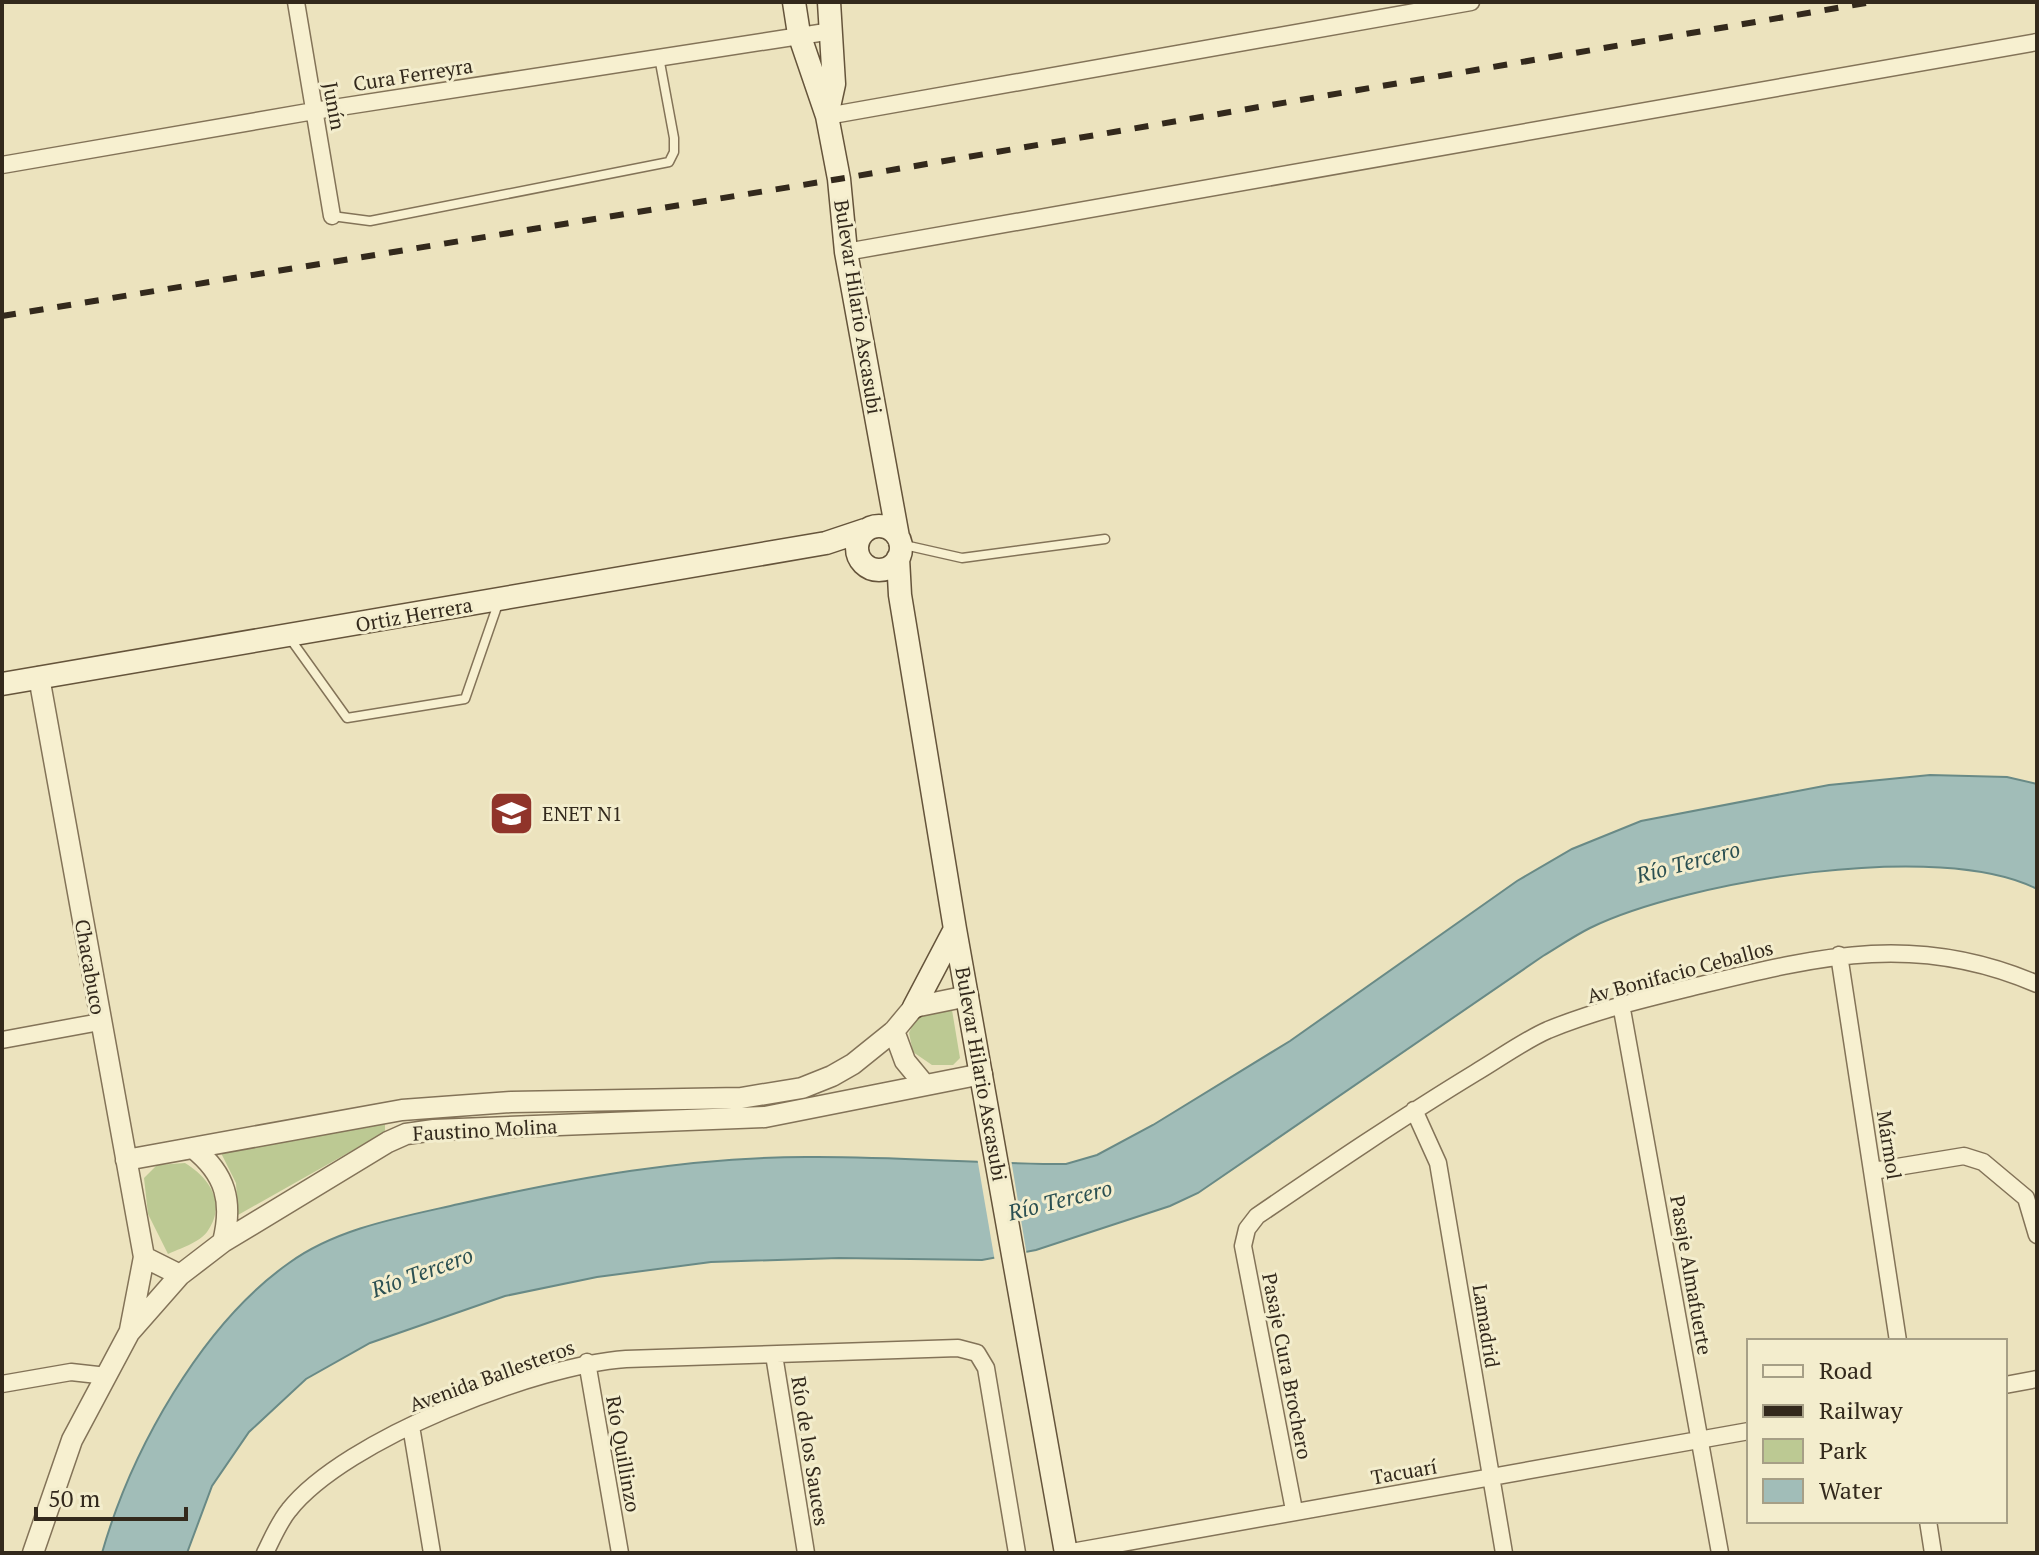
<svg xmlns="http://www.w3.org/2000/svg" width="2039" height="1555" font-family="'PT Serif',serif">
	<style>
		.green { fill: #bcc993 }
		.water { fill: #a1bdb8; stroke: #698a86; stroke-width: 2 }
		.pier { fill: #ece3be }
		.lines { fill: none; stroke-linecap: round; stroke-linejoin: round }
		.service-casing { stroke: #837358; stroke-width: 11 }
		.minor-casing { stroke: #837358; stroke-width: 19 }
		.tertiary-casing { stroke: #837358; stroke-width: 23 }
		.secondary-casing { stroke: #65543b; stroke-width: 25 }
		.service { stroke: #f7f0d0; stroke-width: 8 }
		.minor { stroke: #f7f0d0; stroke-width: 16 }
		.tertiary { stroke: #f7f0d0; stroke-width: 20 }
		.secondary { stroke: #f7f0d0; stroke-width: 22 }
		.rail { stroke: #33291c; stroke-width: 6; stroke-dasharray: 14 14; stroke-linecap: butt }
		.labels { text-anchor: middle; stroke-width: 6; stroke-linejoin: round; paint-order: stroke }
		.street-label { font-size: 20px; fill: #33291c; stroke: #f3edcd }
		.poi-label { font-size: 20px; fill: #33291c; stroke: #f3edcd; text-anchor: start }
		.water-label { font-size: 22px; font-style: italic; fill: #2b5052; stroke: #f3edcd }
	</style>
	<rect width="100%" height="100%" fill="#ece3be"/>
	<!-- green -->
	<path class="green" d="M952 1010 960 1058 953 1065H932L913 1052 909 1033 917 1016Z
		M385 1124V1132L238 1215 236 1183 221 1153Z
		M185 1163C210 1178 227 1204 207 1232 200 1242 179 1249 168 1254L148 1214 144 1178 157 1165Z"/>
	<!-- water -->
	<path class="water" d="M1930 775 2007 777 2037 784V889C1941 839 1686 881 1590 928 1574 936 1558 947 1543 956L1198 1193 1170 1206 1036 1250 982 1260 839 1258 711 1262 597 1277 505 1296 370 1343 306 1379 249 1432 212 1486 187 1553H102C131 1451 201 1325 289 1263 337 1228 402 1217 459 1204 574 1178 688 1157 806 1157 893 1156 979 1164 1066 1164L1097 1155 1153 1125 1290 1041 1517 881 1572 849 1641 821 1829 785Z"/>
	<!-- pier -->
	<path class="pier" d="M977 1157 1011 1159 1027 1256 995 1262Z"/>
	<g class="lines">
		<defs>
			<path id="service" d="M332 216 370 221 669 162 674 152V138L659 57
				M900 544 962 558 1105 539
				M289 637 347 718 465 699 499 601"/>
			<path id="minor" d="M296 2 332 216
				M827 116 1471 2
				M2 165 314 111 832 31
				M846 252 2037 42
				M1839 955 1898 1341
				M1621 1004 1720 1553
				M2 1040 100 1022
				M1414 1110 1438 1163 1504 1553
				M1873 1171 1964 1156 1983 1162 2026 1198 2037 1235
				M774 1355 806 1553
				M587 1362 620 1553
				M2 1384 71 1372 107 1376
				M2005 1385 2037 1379
				M411 1426 432 1553
				M1294 1510 1243 1246 1247 1229 1257 1216C1329 1167 1401 1118 1475 1073 1499 1059 1523 1041 1548 1030 1599 1009 1652 997 1705 984 1824 955 1919 933 2037 984
				M1928 1521 1933 1553
				M265 1553C272 1539 279 1522 289 1510 345 1439 537 1365 626 1359L958 1348 977 1353 986 1368 1017 1553
				M1066 1553 1749 1431"/>
			<path id="tertiary" d="M39 677 144 1257 130 1330
				M894 1031 905 1061 924 1084
				M193 1148C226 1174 233 1202 223 1242
				M126 1160 402 1110 511 1102 741 1098 802 1088 832 1076 853 1064 894 1031 914 1007 968 996
				M144 1257 180 1275
				M33 1553 72 1440 129 1333 180 1275 223 1242 388 1142 406 1134 434 1130 765 1117 982 1074"/>
			<path id="secondary" d="M794 2 799 34 827 116 839 179 846 252 898 537
				M827 116 834 84 829 2
				M857 548a22 22 0 1 1 44 0a22 22 0 1 1-44 0Z
				M898 558 900 595 955 929 1066 1553
				M2 684 826 543 865 530
				M914 1007 955 929"/>
		</defs>
		<!-- service casing -->
		<use href="#service" class="service-casing"/>
		<!-- minor casing -->
		<use href="#minor" class="minor-casing"/>
		<!-- tertiary casing -->
		<use href="#tertiary" class="tertiary-casing"/>
		<!-- secondary casing -->
		<use href="#secondary" class="secondary-casing"/>
		<!-- service -->
		<use href="#service" class="service"/>
		<!-- minor -->
		<use href="#minor" class="minor"/>
		<!-- tertiary -->
		<use href="#tertiary" class="tertiary"/>
		<!-- secondary -->
		<use href="#secondary" class="secondary"/>
		<!-- rail -->
		<path class="rail" d="M2 316 839 179 1872 2"/>
	</g>
	<!-- icons -->
	<defs>
		<symbol id="school-square" viewBox="-11 -11 22 22"><rect x="-9" y="-9" width="18" height="18" rx="4" fill="#90342a" stroke="#f3edcd"/><path d="M0-5L7-2L0 1L-7-2ZM-4 1L0 2.5L4 1V4Q0 6-4 4Z" fill="#fff"/></symbol>
	</defs>
	<g fill-rule="evenodd">
		<use href="#school-square" x="486" y="788" width="51" height="51"/>
	</g>
	<g class="labels">
		<!-- street labels -->
		<g class="street-label">
			<text transform="translate(413 75) rotate(-9)" y="7">Cura Ferreyra</text>
			<text transform="translate(334 106) rotate(80)" y="7">Junín</text>
			<text transform="translate(858 307) rotate(81)" y="7">Bulevar Hilario Ascasubi</text>
			<text transform="translate(414 615) rotate(-10)" y="7">Ortiz Herrera</text>
			<text transform="translate(90 967) rotate(80)" y="7">Chacabuco</text>
			<text transform="translate(1680 972) rotate(-15)" y="7">Av Bonifacio Ceballos</text>
			<text transform="translate(981 1074) rotate(80)" y="7">Bulevar Hilario Ascasubi</text>
			<text transform="translate(485 1130) rotate(-3)" y="7">Faustino Molina</text>
			<text transform="translate(1889 1145) rotate(81)" y="7">Mármol</text>
			<text transform="translate(1691 1275) rotate(80)" y="7">Pasaje Almafuerte</text>
			<text transform="translate(1486 1326) rotate(81)" y="7">Lamadrid</text>
			<text transform="translate(1287 1366) rotate(79)" y="7">Pasaje Cura Brochero</text>
			<text transform="translate(492 1376) rotate(-20)" y="7">Avenida Ballesteros</text>
			<text transform="translate(810 1451) rotate(81)" y="7">Río de los Sauces</text>
			<text transform="translate(623 1454) rotate(80)" y="7">Río Quillinzo</text>
			<text transform="translate(1404 1472) rotate(-10)" y="7">Tacuarí</text>
		</g>
		<!-- poi labels -->
		<g class="poi-label">
			<text x="542" y="821">ENET N1</text>
		</g>
		<!-- water labels -->
		<g class="water-label">
			<text transform="translate(1688 862) rotate(-15)" y="8">Río Tercero</text>
			<text transform="translate(1060 1200) rotate(-14)" y="8">Río Tercero</text>
			<text transform="translate(422 1272) rotate(-20)" y="8">Río Tercero</text>
		</g>
	</g>
	<!-- border -->
	<rect width="2039" height="1555" fill="none" stroke="#33291c" stroke-width="8"/>
	<!-- legend -->
	<rect x="1747" y="1339" width="260" height="184" fill="#f3edcd" stroke="#a69f86" stroke-width="2"/>
	<rect x="1763" y="1365" width="40" height="12" fill="#f7f0d0" stroke="#a69f86" stroke-width="2"/>
	<text x="1819" y="1379" font-size="24" fill="#33291c">Road</text>
	<rect x="1763" y="1405" width="40" height="12" fill="#33291c" stroke="#a69f86" stroke-width="2"/>
	<text x="1819" y="1419" font-size="24" fill="#33291c">Railway</text>
	<rect x="1763" y="1439" width="40" height="24" fill="#bcc993" stroke="#a69f86" stroke-width="2"/>
	<text x="1819" y="1459" font-size="24" fill="#33291c">Park</text>
	<rect x="1763" y="1479" width="40" height="24" fill="#a1bdb8" stroke="#a69f86" stroke-width="2"/>
	<text x="1819" y="1499" font-size="24" fill="#33291c">Water</text>
	<!-- scale -->
	<path d="M36 1507v12h150v-12" fill="none" stroke="#33291c" stroke-width="4"/>
	<text x="48" y="1507" font-size="24" fill="#33291c" stroke="#f3edcd" stroke-width="6" paint-order="stroke">50 m</text>
</svg>
